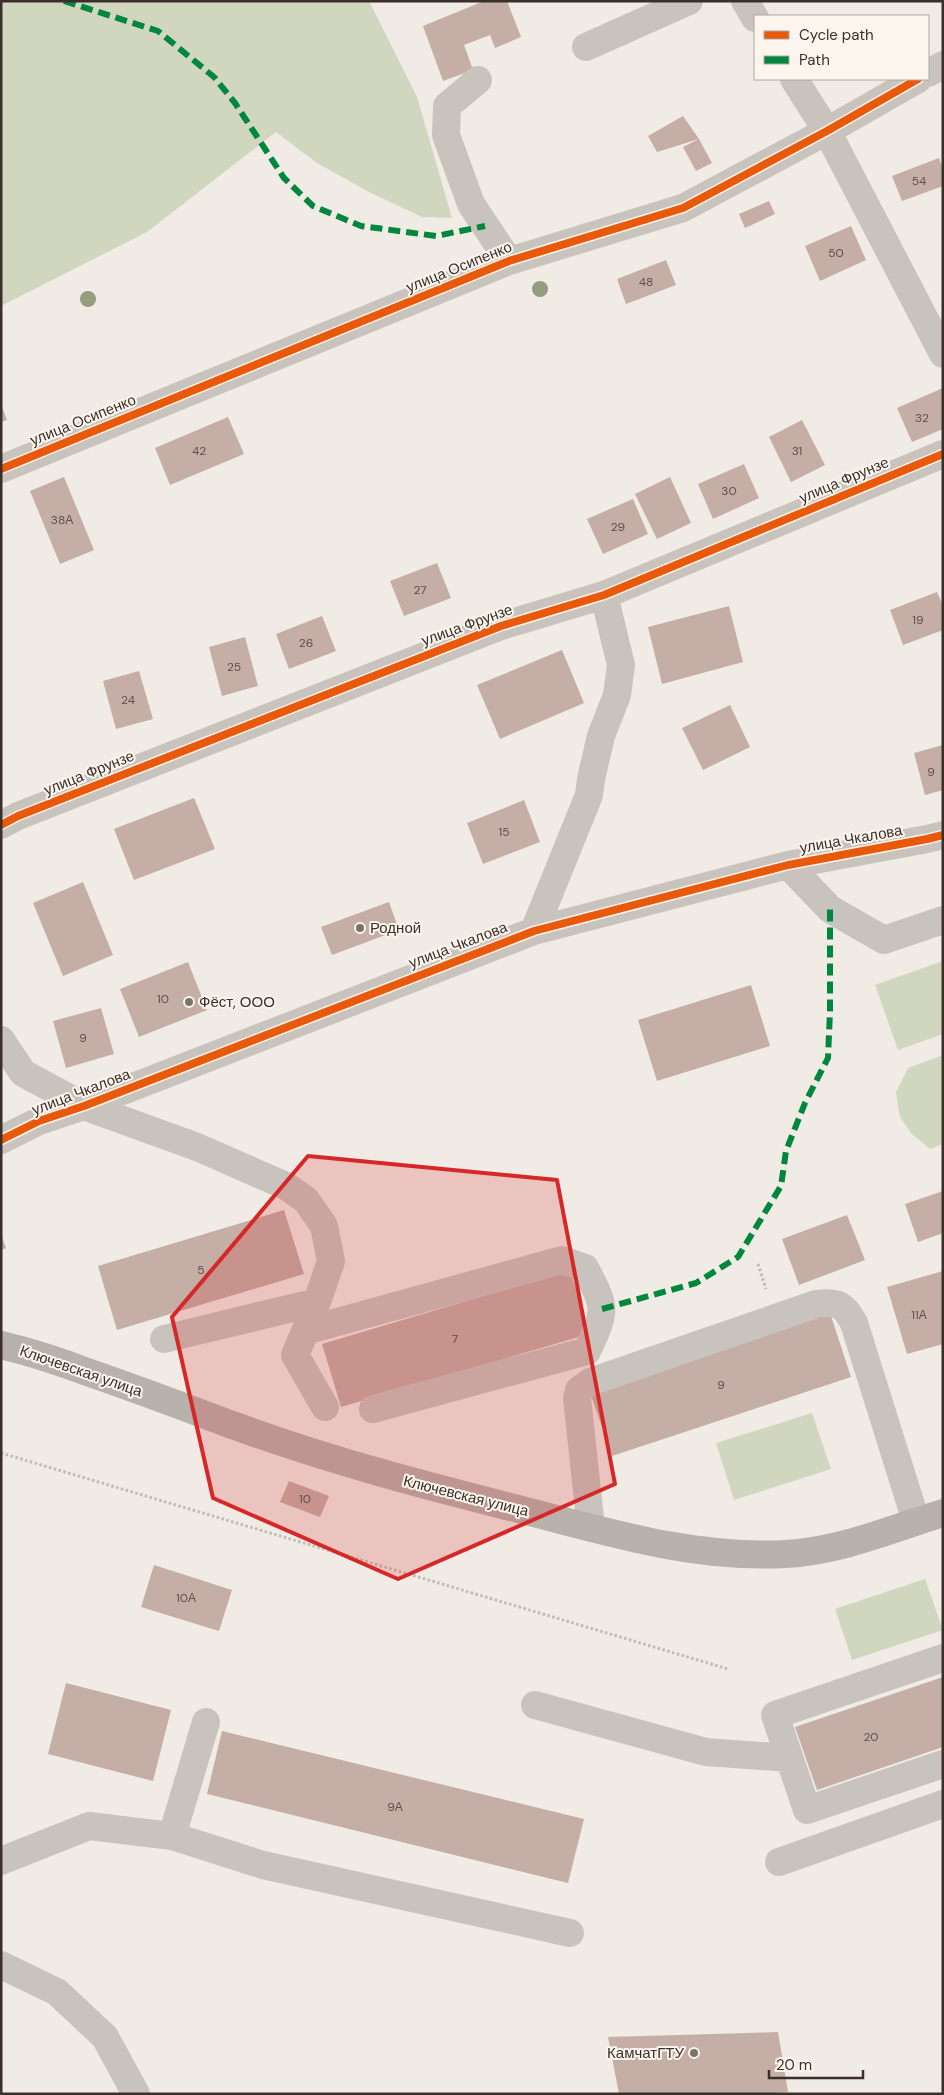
<svg xmlns="http://www.w3.org/2000/svg" width="944" height="2095" font-family="'DM Sans',sans-serif">
	<style>
		.green { fill: #d1d6be }
		.building { fill: #c5aea5 }
		.lines { fill: none; stroke-linecap: round; stroke-linejoin: round }
		.path { stroke: #c2bbb5; stroke-width: 3; stroke-dasharray: 2.5 2.5; stroke-linecap: butt }
		.minor { stroke: #c9c3bd; stroke-width: 28 }
		.major { stroke: #b8b1ac; stroke-width: 28 }
		.quiet { stroke: #00873e; stroke-width: 6; stroke-dasharray: 12 6; stroke-linecap: butt }
		.cycleway-casing { stroke: #fcf5ed; stroke-width: 11 }
		.cycleway { stroke: #e8590c; stroke-width: 8 }
		.tree { fill: #959c7f }
		.marked { fill: #d62828; fill-opacity: 0.2; stroke: #d62828; stroke-width: 4; stroke-linejoin: round }
		.poi-dot { fill: #7a716b; stroke: #fcf5ed; stroke-width: 2 }
		.labels { text-anchor: middle; stroke-width: 4; stroke-linejoin: round; paint-order: stroke }
		.number-label { font-size: 12px; fill: #5e4f49 }
		.street-label { font-size: 15px; fill: #3b2f2a; stroke: #fcf5ed }
		.poi-label { font-size: 15px; fill: #3b2f2a; stroke: #fcf5ed; text-anchor: start }
	</style>
	<rect width="100%" height="100%" fill="#f0ebe5"/>
	<!-- green -->
	<path class="green" d="M1 1H369L417 97 452 218 422 217 369 192 317 163 276 132 147 232 1 306Z
		M943 961V1034L898 1050 875 985Z
		M943 1055V1144L930 1149 911 1133 900 1117 896 1092 908 1068Z
		M812 1413 831 1469 734 1500 716 1443Z
		M925 1579 943 1630 852 1660 835 1609Z"/>
	<!-- building -->
	<path class="building" d="M484 1H507L521 37 495 48 490 35 464 45 473 70 443 81 423 26Z
		M683 116 699 139 657 152 648 136Z
		M699 139 712 163 696 171 683 147Z
		M939 158 943 169V186L902 201 892 176Z
		M769 201 775 214 745 228 739 214Z
		M851 226 866 260 820 281 805 246Z
		M666 260 676 285 626 304 617 279Z
		M943 388V429L912 442 897 408Z
		M1 404 7 420 1 422Z
		M228 417 244 454 170 485 155 448Z
		M802 420 825 465 791 482 769 437Z
		M744 464 759 498 713 519 698 484Z
		M64 477 94 550 60 564 30 491Z
		M670 477 691 523 657 539 635 494Z
		M633 499 648 534 603 554 587 519Z
		M437 563 451 598 404 616 390 581Z
		M937 592 943 606V630L903 645 890 610Z
		M729 606 743 662 662 684 648 627Z
		M322 616 336 651 289 669 276 634Z
		M245 637 258 686 222 696 209 647Z
		M562 650 584 703 500 739 477 685Z
		M139 671 153 719 116 729 103 681Z
		M730 705 750 747 703 770 682 728Z
		M943 745V790L925 795 914 753Z
		M194 798 215 849 134 880 114 829Z
		M524 800 540 842 483 864 467 823Z
		M83 882 113 955 63 976 33 903Z
		M389 902 399 930 332 955 321 927Z
		M188 962 207 1010 139 1037 120 989Z
		M751 985 770 1046 657 1081 638 1020Z
		M101 1008 114 1054 66 1068 53 1021Z
		M943 1191V1233L918 1242 905 1204Z
		M284 1210 304 1274 117 1330 98 1266Z
		M847 1215 865 1260 799 1285 782 1239Z
		M1 1234 6 1248 1 1250Z
		M570 1270 589 1334 341 1407 322 1344Z
		M943 1271V1344L907 1354 887 1287Z
		M830 1313 851 1377 612 1456 590 1392Z
		M289 1481 329 1496 320 1517 280 1502Z
		M154 1565 232 1590 219 1631 141 1607Z
		M943 1677V1747L817 1790 795 1727Z
		M66 1683 171 1710 153 1781 48 1754Z
		M222 1731 584 1819 568 1883 207 1794Z
		M778 2032 788 2092 763 2094H619L608 2037Z"/>
	<g class="lines">
		<!-- path -->
		<path class="path" d="M758 1264 766 1289
			M1 1453 728 1669"/>
		<!-- minor -->
		<path class="minor" d="M745 1 755 18
			M586 47 689 1
			M928 73 943 65
			M794 79 827 131 943 354
			M478 80 447 106 446 135 471 204 509 261
			M1 469 509 261 683 208 827 131 918 79
			M1 825 18 816 501 626 604 595 943 454
			M788 865 830 909 884 940 943 920
			M534 931 589 795 591 779 601 736 617 695 621 665 604 595
			M1 1040 23 1073 84 1106 197 1147 286 1186 306 1200 324 1226 331 1261 317 1302 164 1339
			M1 1140 39 1121 84 1106 534 931 788 865 927 839 943 835
			M312 1315 295 1355 325 1407
			M305 1331 562 1260 585 1268C606 1308 607 1309 587 1351L373 1409
			M591 1528 577 1398 579 1390 590 1382 816 1304C837 1301 844 1304 854 1323L916 1521
			M943 1658 775 1715 807 1810 943 1764
			M535 1705 706 1752 789 1758
			M172 1836 263 1865 570 1933
			M1 1861 89 1826 172 1836 206 1722
			M779 1862 943 1804
			M1 1965 57 1992 105 2037 136 2094"/>
		<!-- major -->
		<path class="major" d="M1 1345C31 1352 61 1362 90 1373 140 1390 189 1409 238 1427 334 1462 431 1487 530 1512 614 1534 699 1559 786 1554 840 1551 892 1529 943 1513"/>
		<!-- quiet -->
		<path class="quiet" d="M64 1 158 31 214 77 235 103 284 178 313 206 361 226 436 236 485 226
			M602 1309 696 1283 738 1257 781 1186 786 1151 805 1103 828 1058 830 1011V909"/>
		<defs>
			<path id="cycleway" d="M1 469 509 261 683 208 827 131 918 79
				M1 825 18 816 501 626 604 595 943 454
				M1 1140 39 1121 84 1106 534 931 788 865 927 839 943 835"/>
		</defs>
		<!-- cycleway casing -->
		<use href="#cycleway" class="cycleway-casing"/>
		<!-- cycleway -->
		<use href="#cycleway" class="cycleway"/>
	</g>
	<!-- trees -->
	<g class="tree">
		<circle cx="540" cy="289" r="8"/>
		<circle cx="88" cy="299" r="8"/>
	</g>
	<!-- marked area -->
	<path class="marked" d="M308 1156 557 1180 615 1484 398 1579 213 1498 172 1317Z"/>
	<!-- markers -->
	<g class="poi-dot">
		<circle cx="360" cy="928" r="5"/>
		<circle cx="189" cy="1002" r="5"/>
		<circle cx="694" cy="2053" r="5"/>
	</g>
	<g class="labels">
		<!-- number labels -->
		<g class="number-label">
			<text x="919" y="185">54</text>
			<text x="836" y="257">50</text>
			<text x="646" y="286">48</text>
			<text x="922" y="422">32</text>
			<text x="199" y="455">42</text>
			<text x="797" y="455">31</text>
			<text x="729" y="495">30</text>
			<text x="62" y="524">38А</text>
			<text x="618" y="531">29</text>
			<text x="420" y="594">27</text>
			<text x="918" y="624">19</text>
			<text x="306" y="647">26</text>
			<text x="234" y="671">25</text>
			<text x="128" y="704">24</text>
			<text x="931" y="776">9</text>
			<text x="504" y="836">15</text>
			<text x="163" y="1003">10</text>
			<text x="83" y="1042">9</text>
			<text x="201" y="1274">5</text>
			<text x="919" y="1319">11А</text>
			<text x="455" y="1343">7</text>
			<text x="721" y="1389">9</text>
			<text x="305" y="1503">10</text>
			<text x="186" y="1602">10А</text>
			<text x="871" y="1741">20</text>
			<text x="395" y="1811">9А</text>
		</g>
		<!-- street labels -->
		<g class="street-label">
			<text transform="translate(459 267) rotate(-22)" y="5">улица Осипенко</text>
			<text transform="translate(83 420) rotate(-22)" y="5">улица Осипенко</text>
			<text transform="translate(844 480) rotate(-23)" y="5">улица Фрунзе</text>
			<text transform="translate(467 625) rotate(-20)" y="5">улица Фрунзе</text>
			<text transform="translate(89 773) rotate(-22)" y="5">улица Фрунзе</text>
			<text transform="translate(851 839) rotate(-10)" y="5">улица Чкалова</text>
			<text transform="translate(458 945) rotate(-21)" y="5">улица Чкалова</text>
			<text transform="translate(81 1092) rotate(-21)" y="5">улица Чкалова</text>
			<text transform="translate(81 1371) rotate(19)" y="5">Ключевская улица</text>
			<text transform="translate(466 1496) rotate(14)" y="5">Ключевская улица</text>
		</g>
		<!-- poi labels -->
		<g class="poi-label">
			<text x="370" y="933">Родной</text>
			<text x="199" y="1007">Фёст, ООО</text>
			<text x="684" y="2058" text-anchor="end">КамчатГТУ</text>
		</g>
	</g>
	<!-- border -->
	<rect width="944" height="2095" fill="none" stroke="#3b2f2a" stroke-width="5"/>
	<!-- legend -->
	<rect x="754" y="15" width="175" height="65" fill="#fcf5ed" stroke="#afa69f"/>
	<rect x="764" y="31" width="25" height="8" fill="#e8590c" stroke="#afa69f"/>
	<text x="799" y="40" font-size="15" fill="#3b2f2a">Cycle path</text>
	<rect x="764" y="56" width="25" height="8" fill="#00873e" stroke="#afa69f"/>
	<text x="799" y="65" font-size="15" fill="#3b2f2a">Path</text>
	<!-- scale -->
	<path d="M769 2070v8h94v-8" fill="none" stroke="#3b2f2a" stroke-width="2.5"/>
	<text x="776" y="2070" font-size="15" fill="#3b2f2a" stroke="#fcf5ed" stroke-width="4" paint-order="stroke">20 m</text>
</svg>
